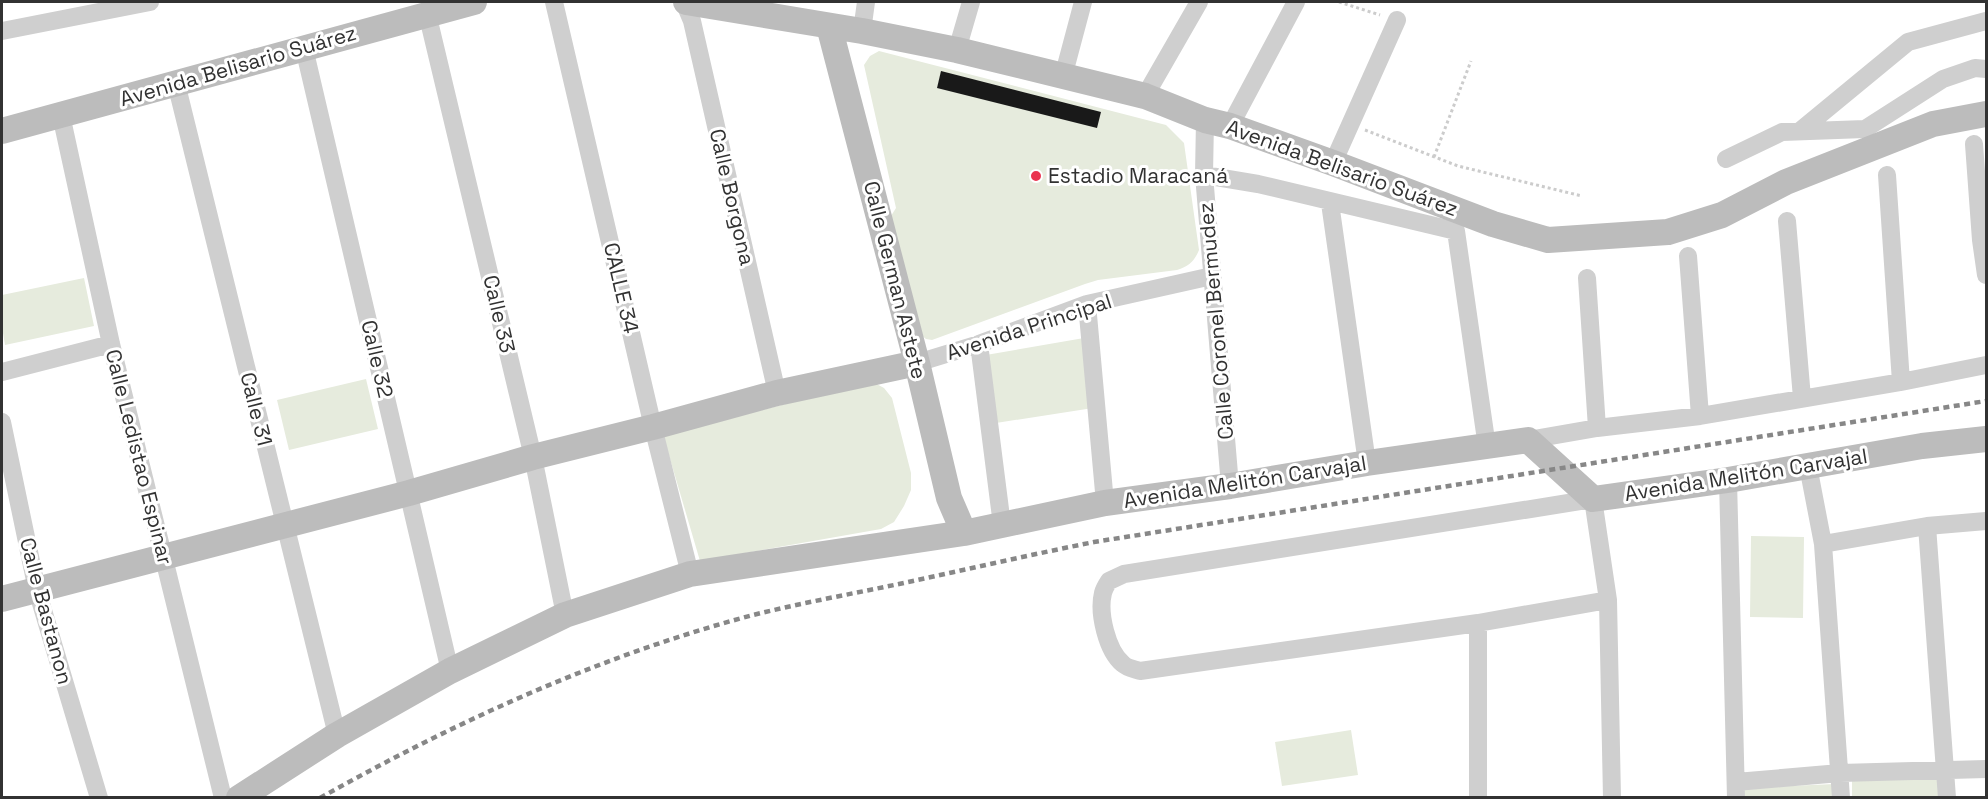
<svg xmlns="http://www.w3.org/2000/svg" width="1988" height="799" font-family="'Space Grotesk',sans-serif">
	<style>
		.green { fill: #e6ebdd }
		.building { fill: #191919 }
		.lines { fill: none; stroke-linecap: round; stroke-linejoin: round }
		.path { stroke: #ccc; stroke-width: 3; stroke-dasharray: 3 3; stroke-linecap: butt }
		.street { stroke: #cfcfcf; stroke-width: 18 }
		.secondary { stroke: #bcbcbc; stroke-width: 26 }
		.rail { stroke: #878787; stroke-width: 4.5; stroke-dasharray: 6 4.5; stroke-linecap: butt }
		.poi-dot { fill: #ea334f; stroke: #fff; stroke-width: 2 }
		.labels { text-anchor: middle; stroke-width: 6; stroke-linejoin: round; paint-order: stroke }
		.street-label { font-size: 21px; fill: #323232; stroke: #fff }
		.poi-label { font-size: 21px; fill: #323232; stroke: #fff; text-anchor: start }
	</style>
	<rect width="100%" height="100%" fill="#fff"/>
	<!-- green -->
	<path class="green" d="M879 51 1166 125 1184 143 1199 250C1194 262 1189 266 1177 270L1098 280 1085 284 932 340 926 339 920 334 891 216 896 208 864 65 870 56Z
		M84 278 94 326 5 345 2 327V295Z
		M1084 338 1093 408 996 423 986 355Z
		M366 379 378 429 289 450 277 400Z
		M873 382 884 388 892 398 911 473V490L904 506 894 522 881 529 700 561 663 435Z
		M1751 536 1804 537 1803 618 1750 617Z
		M1351 730 1358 775 1282 786 1275 742Z
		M1939 776V797H1852V779Z
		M1835 784V797H1744V788Z"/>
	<!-- building -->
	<path class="building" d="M941 71 1101 112 1097 128 937 88Z"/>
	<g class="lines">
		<!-- path -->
		<path class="path" d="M1339 2 1380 15
			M1365 130 1458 166 1582 196
			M1434 157 1471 61"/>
		<!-- street -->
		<path class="street" d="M554 2 653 427 690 574
			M684 2 692 21 777 393
			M427 13 533 457 565 615
			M2 31 150 2
			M862 31 866 2
			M304 48 450 671
			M957 50 971 2
			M1063 77 1083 2
			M176 83 337 735
			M1145 96 1199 2
			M61 115 111 344 223 798
			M1205 120 1204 175 1230 486
			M1230 126 1296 2
			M1800 131 1908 42 1986 21
			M1974 144 1981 240 1986 275
			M1726 159 1782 132 1865 129 1943 79 1975 68 1986 69
			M1333 163 1397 20
			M1204 175 1258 184 1456 231 1487 447
			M1887 175 1901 382
			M1330 203 1367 463
			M1787 221 1802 398
			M1688 256 1700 416
			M1587 278 1597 428
			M1087 304 1105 503
			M979 344 1002 525
			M917 363 979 344 1087 304 1212 276
			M2 372 111 344
			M2 422 37 590 99 798
			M1528 440 1597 428 1700 416 1901 382 1986 365
			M1808 466 1823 544 1841 798
			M1728 480 1736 798
			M1927 526 1947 798
			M1823 544 1927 526 1986 521
			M1608 600 1478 623 1140 671C1134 669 1127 668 1123 664 1107 651 1098 613 1103 593 1104 589 1107 584 1109 581L1124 574 1593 499 1608 600 1612 798
			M1478 623V798
			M1736 782 1840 773 1986 769"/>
		<!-- secondary -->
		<path class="secondary" d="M686 2 862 31 957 50 1145 96 1205 120 1230 126 1333 163 1493 224 1548 240 1668 232 1722 215 1786 182 1933 124 1986 114
			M829 26 917 363 949 498 964 533
			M2 131 474 2
			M2 599 409 493 533 457 653 427 777 393 917 363
			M239 798 337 735 450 671 565 615 690 574 964 533 1105 503 1230 486 1367 463 1528 440 1593 499 1728 480 1922 446 1986 439"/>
		<!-- rail -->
		<path class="rail" d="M320 798C457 721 602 655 753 615 801 603 851 594 899 584 964 570 1029 555 1094 542L1986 401"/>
	</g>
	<!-- markers -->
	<circle class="poi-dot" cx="1036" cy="176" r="6"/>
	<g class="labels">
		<!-- street labels -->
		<g class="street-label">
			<text transform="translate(238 66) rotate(-16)" y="7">Avenida Belisario Suárez</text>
			<text transform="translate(1342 168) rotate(20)" y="7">Avenida Belisario Suárez</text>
			<text transform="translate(732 197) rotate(77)" y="7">Calle Borgona</text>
			<text transform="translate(895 280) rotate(76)" y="7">Calle German Astete</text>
			<text transform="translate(621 288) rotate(77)" y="7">CALLE 34</text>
			<text transform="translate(499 314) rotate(77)" y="7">Calle 33</text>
			<text transform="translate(1216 321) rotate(-95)" y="7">Calle Coronel Bermudez</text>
			<text transform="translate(1029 327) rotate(-18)" y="7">Avenida Principal</text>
			<text transform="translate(377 359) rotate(77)" y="7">Calle 32</text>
			<text transform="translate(256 409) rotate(76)" y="7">Calle 31</text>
			<text transform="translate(139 457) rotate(76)" y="7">Calle Ledistao Espinar</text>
			<text transform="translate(1746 475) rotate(-9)" y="7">Avenida Melitón Carvajal</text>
			<text transform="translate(1245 482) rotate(-9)" y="7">Avenida Melitón Carvajal</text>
			<text transform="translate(46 611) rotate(75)" y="7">Calle Bastanon</text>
		</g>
		<!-- poi labels -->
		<g class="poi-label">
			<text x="1048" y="183">Estadio Maracaná</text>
		</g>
	</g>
	<!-- border -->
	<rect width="1988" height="799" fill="none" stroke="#323232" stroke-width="6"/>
</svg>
